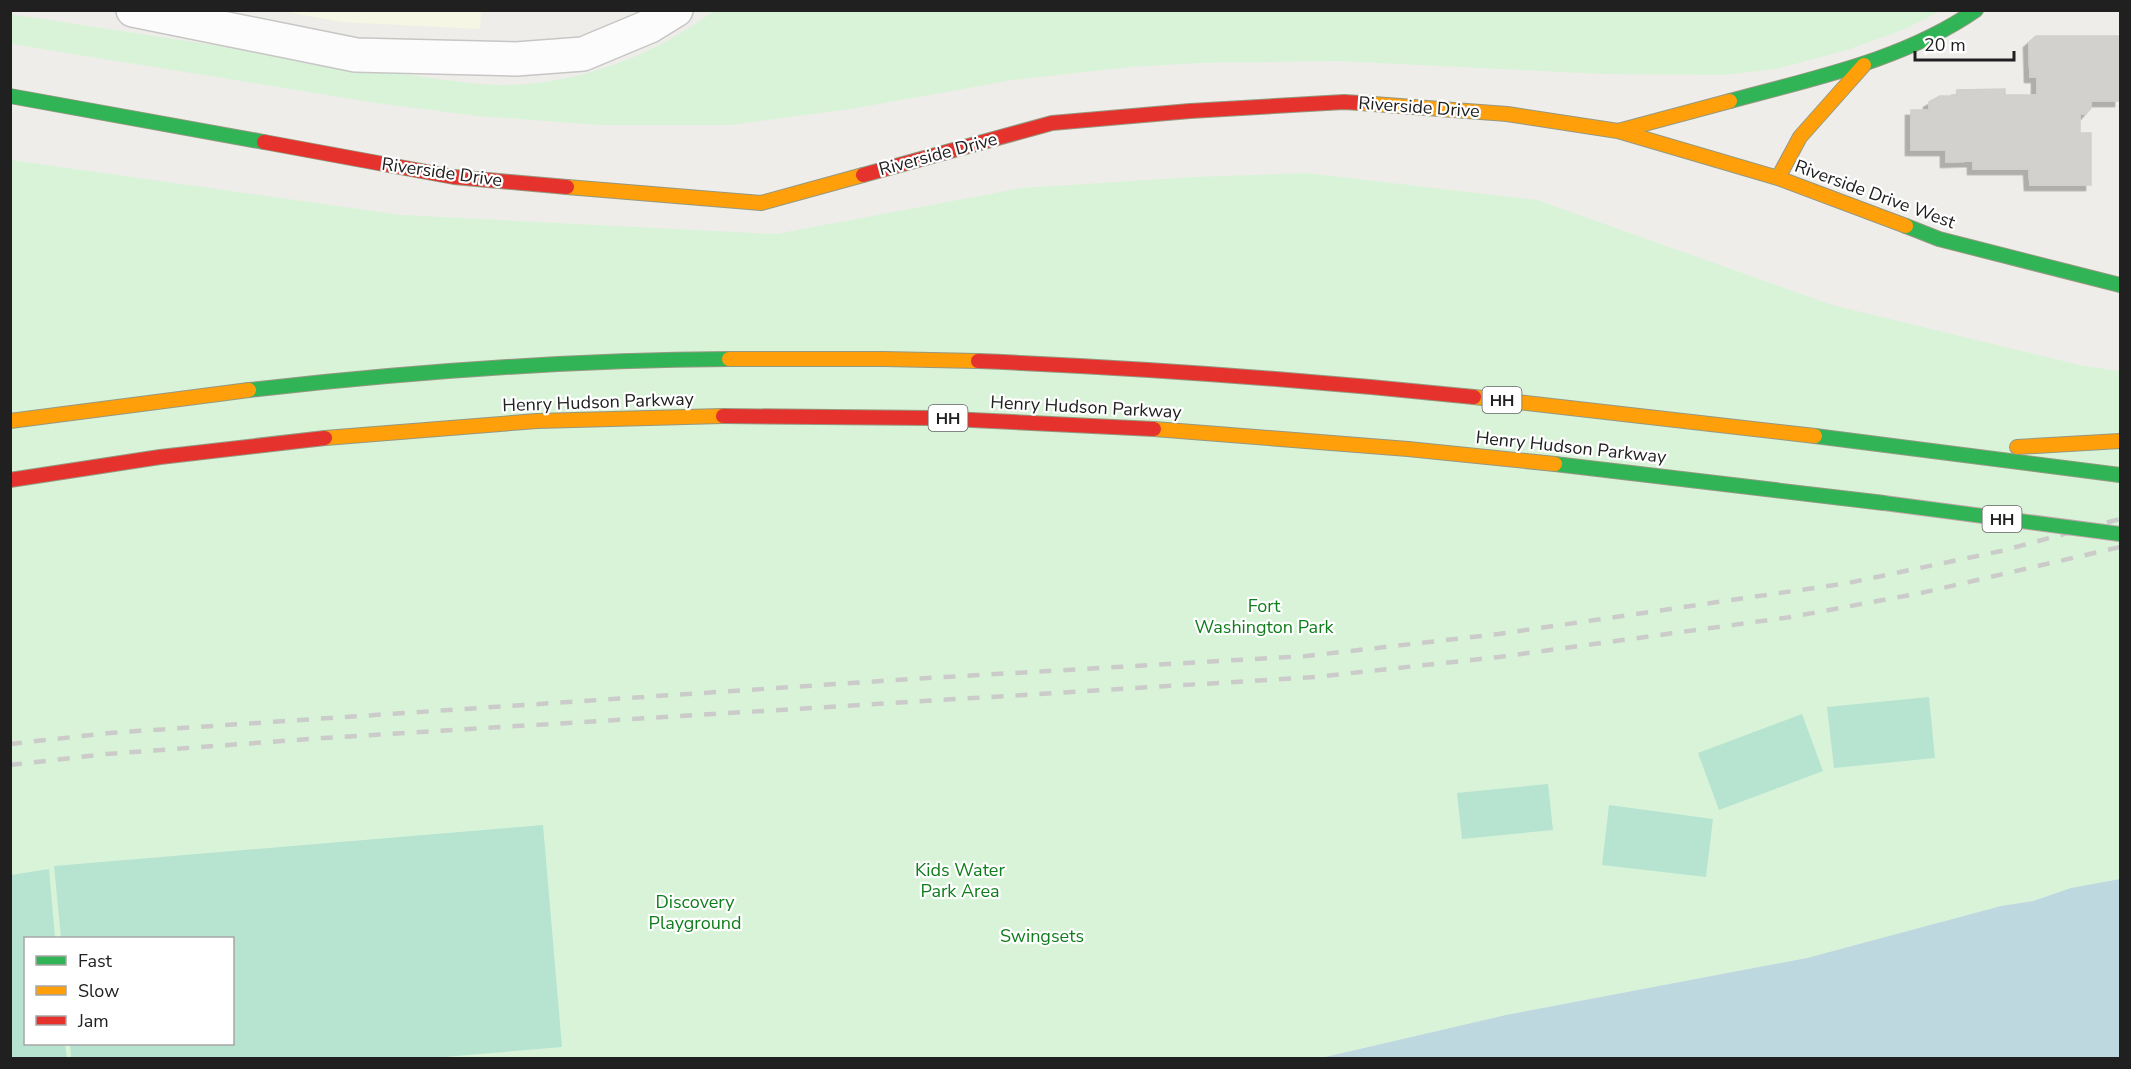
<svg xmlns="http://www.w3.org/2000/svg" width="2131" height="1069" font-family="'Nunito Sans',sans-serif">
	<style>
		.education { fill: #f6f6e5 }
		.park { fill: #d9f3d9; fill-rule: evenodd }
		.pitch { fill: #b6e4d1 }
		.water { fill: #bed8e0 }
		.building { fill: #d2d1ce; stroke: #d1cfcb; stroke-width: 1.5; filter: url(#shadow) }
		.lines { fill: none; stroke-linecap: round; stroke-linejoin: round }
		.street-casing { stroke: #c7c6c5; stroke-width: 36 }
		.fast-casing { stroke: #959881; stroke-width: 16 }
		.slow-casing { stroke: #959881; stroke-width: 16 }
		.jam-casing { stroke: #959881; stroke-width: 16 }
		.street { stroke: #fcfcfc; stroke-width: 33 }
		.fast { stroke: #30b455; stroke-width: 14 }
		.slow { stroke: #ff9f0a; stroke-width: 14 }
		.jam { stroke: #e5322d; stroke-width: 14 }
		.rail { stroke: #cbcbca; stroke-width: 4.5; stroke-dasharray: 12 12; stroke-linecap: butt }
		.fast-bridge-casing { stroke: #c3a2aa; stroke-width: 16; stroke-linecap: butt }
		.fast-bridge { stroke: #30b455; stroke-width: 14 }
		.labels { text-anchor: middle; stroke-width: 4.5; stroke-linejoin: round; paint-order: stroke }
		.shield { fill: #fff; stroke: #636363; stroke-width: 1.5 }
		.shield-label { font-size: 16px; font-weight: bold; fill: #202020 }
		.street-label { font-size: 18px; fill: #202020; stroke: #fff }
		.park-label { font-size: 18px; fill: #107d1c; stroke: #fff }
	</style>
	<defs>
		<filter id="shadow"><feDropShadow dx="-5.5" dy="5.5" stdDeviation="0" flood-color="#0004"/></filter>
	</defs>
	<rect width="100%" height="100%" fill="#eeede9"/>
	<!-- education -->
	<path class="education" d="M282 11H481L480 29 342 22Z"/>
	<!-- park -->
	<path class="park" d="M715 10 1940 11 1905 29 1847 50 1776 69 1724 75 1603 74 1337 61 1199 63 1130 67 1013 80 851 109 731 125H600L477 116 376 103 11 44 10 14 423 77C447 80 471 84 496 85 575 86 652 57 715 10Z
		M11 160 402 215 776 234 1022 188 1194 177 1306 173 1537 200 1832 305 2084 366 2120 371V879L2071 888 2033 901 2001 906 1807 958 1506 1015 1321 1058H11ZM26 938H232V1044H26Z"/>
	<!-- pitch -->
	<path class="pitch" d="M1929 697 1935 758 1834 768 1827 707Z
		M1802 714 1823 771 1719 810 1698 753Z
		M1548 784 1553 830 1462 839 1457 793Z
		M1609 805 1713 819 1706 877 1602 865Z
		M543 825 562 1047 433 1058H71L70 1044H232V938H61L54 866Z
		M49 869 55 938H26V1044H65L67 1058H11V875Z"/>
	<!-- water -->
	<path class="water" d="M2120 879V1058H1321L1506 1015 1807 958 2001 906 2033 901 2071 888Z"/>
	<!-- building -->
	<path class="building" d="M2036 36H2120V101H2091V108L2086 114H2080V133H2091V185H2030L2029 169H1973V161L1946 162V150H1911V110H1929V102L1940 96H1956L1957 90 2005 89V95H2037V77H2030L2029 42Z"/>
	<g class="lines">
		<defs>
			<path id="street" d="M133 10 356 55 516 59 583 54 650 26 676 10"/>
			<path id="fast" d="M10 96 264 142
				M1730 101C1814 78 1904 60 1976 10
				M1906 226 1939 239 2120 285
				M249 390C408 372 568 360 729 359
				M1815 436 2120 475
				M1555 464 1884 503"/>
			<path id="slow" d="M1360 103 1507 114 1618 131 1730 101
				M1618 131 1778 178 1906 226
				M1778 178 1800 137 1864 65
				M567 187 761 203 863 175
				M729 359H884L978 361
				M1474 397 1815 436
				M10 421 249 390
				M1154 429 1408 449 1555 464
				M325 438 537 421 723 416
				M2017 447 2120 441"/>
			<path id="jam" d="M264 142 454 177 567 187
				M863 175 1052 123 1190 111 1344 102 1360 103
				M978 361C1144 368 1309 380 1474 397
				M723 416 931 418 1154 429
				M10 480 160 457 325 438"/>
		</defs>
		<!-- street casing -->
		<use href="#street" class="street-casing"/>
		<!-- fast casing -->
		<use href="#fast" class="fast-casing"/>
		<!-- slow casing -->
		<use href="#slow" class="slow-casing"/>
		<!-- jam casing -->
		<use href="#jam" class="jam-casing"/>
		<!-- street -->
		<use href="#street" class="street"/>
		<!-- fast -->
		<use href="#fast" class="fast"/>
		<!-- slow -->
		<use href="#slow" class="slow"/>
		<!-- jam -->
		<use href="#jam" class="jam"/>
		<!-- rail -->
		<path class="rail" d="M10 744 109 733 330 718 911 679 1306 656 1499 634 1848 583 2001 551 2120 519
			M10 765 106 754 323 738 1315 677 1499 657 1791 617 1921 593 2120 547"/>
		<defs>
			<path id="fast-bridge" d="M1884 503 2120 534"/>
		</defs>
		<!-- fast-bridge casing -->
		<use href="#fast-bridge" class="fast-bridge-casing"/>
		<!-- fast-bridge -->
		<use href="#fast-bridge" class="fast-bridge"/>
	</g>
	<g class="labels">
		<!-- shield labels -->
		<g class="shield">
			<rect x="1482.5" y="387" width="39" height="26" rx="4.5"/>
			<rect x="928.5" y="405" width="39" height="26" rx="4.5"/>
			<rect x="1982.5" y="506" width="39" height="26" rx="4.5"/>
		</g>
		<g class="shield-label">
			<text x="1502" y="406">HH</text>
			<text x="948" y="424">HH</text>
			<text x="2002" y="525">HH</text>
		</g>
		<!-- street labels -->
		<g class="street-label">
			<text transform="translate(1419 107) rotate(4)" y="6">Riverside Drive</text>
			<text transform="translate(938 154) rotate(-15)" y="6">Riverside Drive</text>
			<text transform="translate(442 172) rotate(8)" y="6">Riverside Drive</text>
			<text transform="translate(1875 194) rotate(20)" y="6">Riverside Drive West</text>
			<text transform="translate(598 402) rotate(-2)" y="6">Henry Hudson Parkway</text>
			<text transform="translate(1086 407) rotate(3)" y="6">Henry Hudson Parkway</text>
			<text transform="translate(1571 447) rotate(6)" y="6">Henry Hudson Parkway</text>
		</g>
		<!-- park labels -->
		<g class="park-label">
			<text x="1264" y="612">Fort<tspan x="1264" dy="21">Washington Park</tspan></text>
			<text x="960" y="876">Kids Water<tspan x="960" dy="21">Park Area</tspan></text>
			<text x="695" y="908">Discovery<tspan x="695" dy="21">Playground</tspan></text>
			<text x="1042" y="942">Swingsets</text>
		</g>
	</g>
	<!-- border -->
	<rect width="2131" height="1069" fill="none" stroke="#202020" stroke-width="24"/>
	<!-- legend -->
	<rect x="24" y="937" width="210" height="108" fill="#ffffff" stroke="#a6a6a6" stroke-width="1.5"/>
	<rect x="36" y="956" width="30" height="9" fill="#30b455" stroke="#a6a6a6" stroke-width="1.5"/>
	<text x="78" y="967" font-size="18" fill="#202020">Fast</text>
	<rect x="36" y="986" width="30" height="9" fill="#ff9f0a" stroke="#a6a6a6" stroke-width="1.5"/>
	<text x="78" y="997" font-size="18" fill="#202020">Slow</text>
	<rect x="36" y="1016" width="30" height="9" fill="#e5322d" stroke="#a6a6a6" stroke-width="1.5"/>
	<text x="78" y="1027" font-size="18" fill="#202020">Jam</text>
	<!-- scale -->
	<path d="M1915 51v9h99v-9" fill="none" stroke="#202020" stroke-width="3"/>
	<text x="1924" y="51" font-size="18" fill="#202020" stroke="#ffffff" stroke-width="4.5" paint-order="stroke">20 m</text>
</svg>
